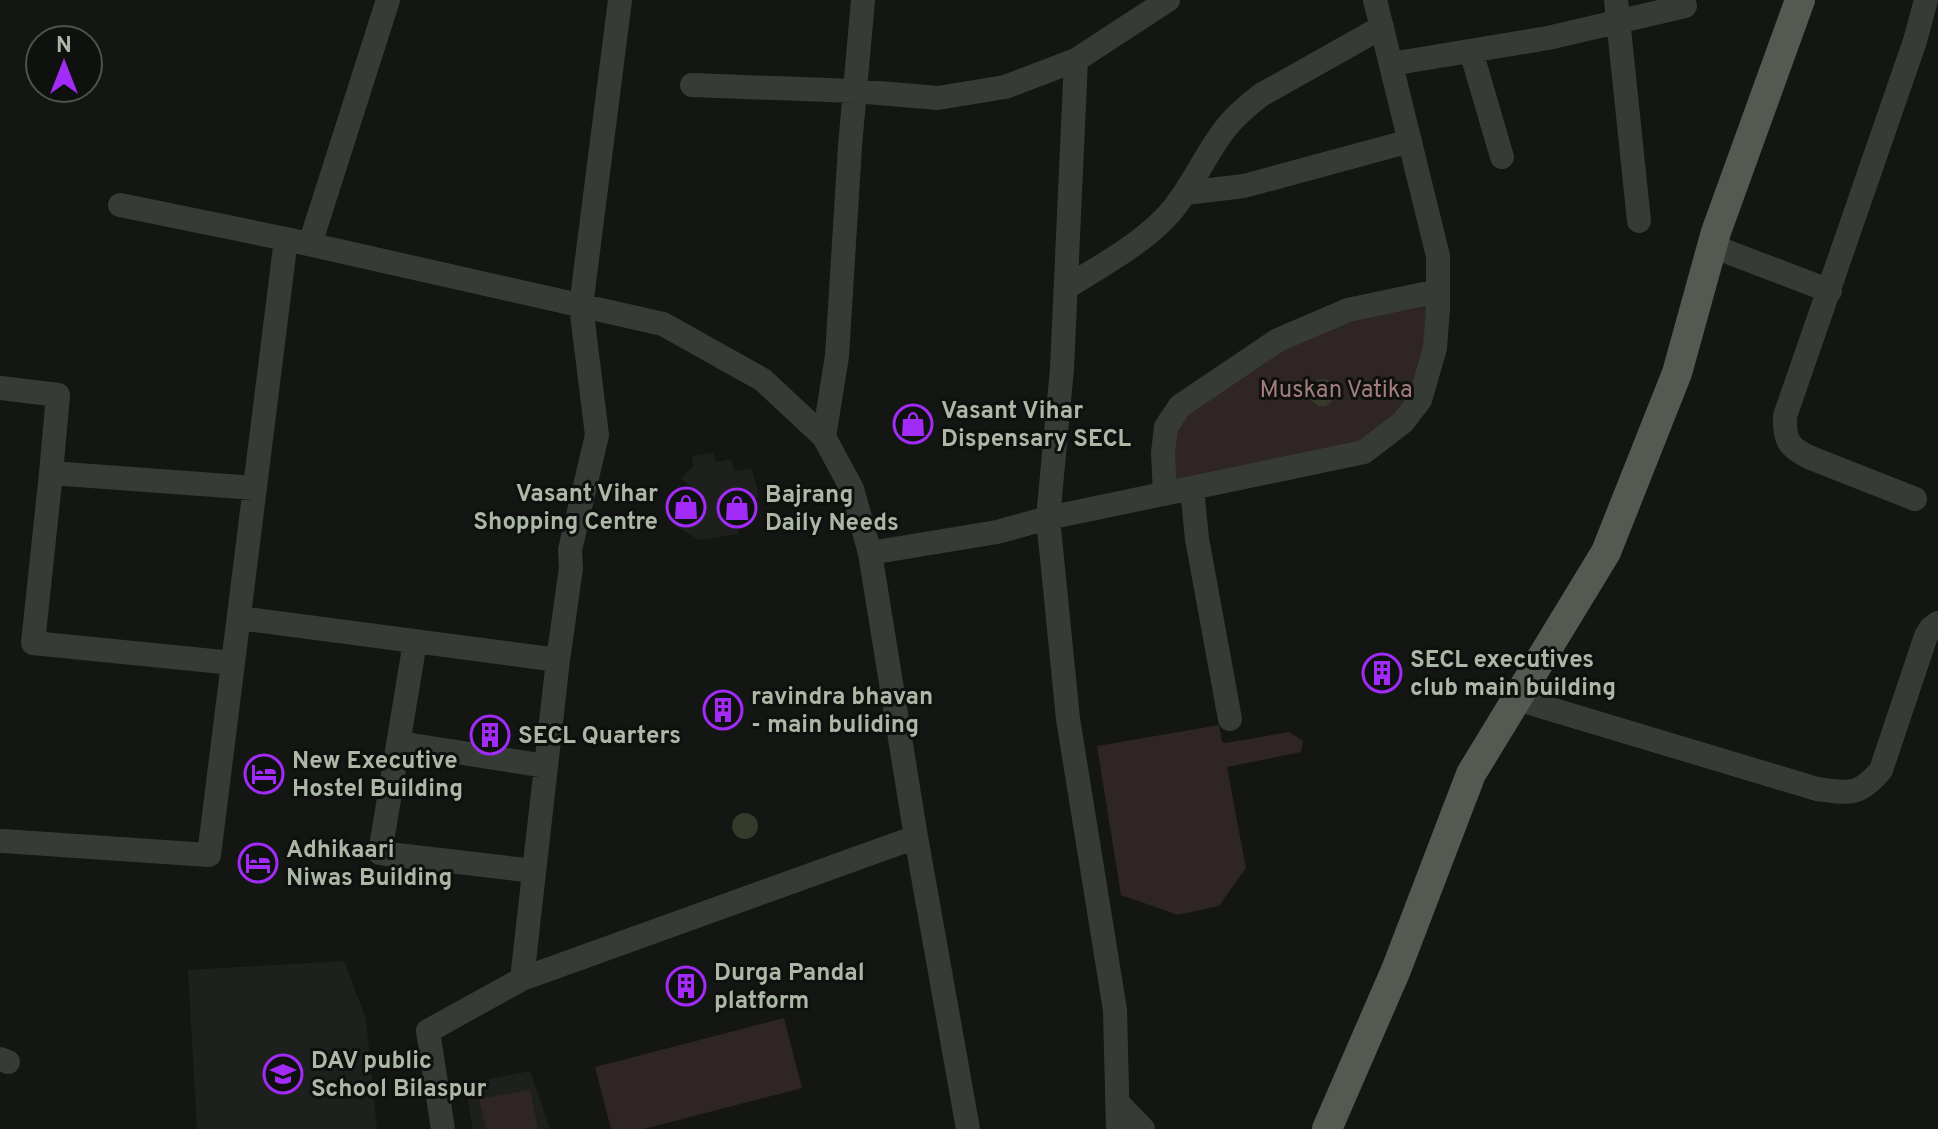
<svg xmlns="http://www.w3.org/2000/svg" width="1938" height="1129" font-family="Overpass,sans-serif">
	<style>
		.built { fill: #1e201d }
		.green { fill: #2e2524 }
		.water { fill: #353a2a }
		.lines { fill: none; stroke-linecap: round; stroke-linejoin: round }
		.minor { stroke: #373b35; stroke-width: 24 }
		.major { stroke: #545a51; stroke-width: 30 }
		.labels { text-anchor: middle; stroke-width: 6; stroke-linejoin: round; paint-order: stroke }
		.park-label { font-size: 24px; fill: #a37c7d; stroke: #0f110f }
		.poi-label { font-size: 24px; font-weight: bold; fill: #acb7a6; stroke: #0f110f; text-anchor: start }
	</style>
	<rect width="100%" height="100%" fill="#141614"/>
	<!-- built -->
	<path class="built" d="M713 453 716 462 731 459 734 471 752 469 759 497 748 500 751 510 748 520 736 524 739 534 699 540 676 526 674 515 676 514 669 494 693 489 681 478 693 467 692 456Z
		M344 961 366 1019 377 1129H197L188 970Z
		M530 1071 550 1129H473L465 1084Z"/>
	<!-- green -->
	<path class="green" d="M1435 294 1420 400 1382 439 1165 494 1166 427 1278 340Z
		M1219 725 1222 742 1225 743 1289 732 1303 741 1301 752 1227 767 1246 868 1219 906 1178 915 1121 895 1097 746Z
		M784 1018 802 1088 644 1129H611L595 1067Z
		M530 1090 538 1129H486L479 1099Z"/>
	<!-- water -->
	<path class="water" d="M1320 379 1329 380 1339 386C1333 402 1326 416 1309 398 1309 388 1311 382 1320 379Z
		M732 826a13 13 0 1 1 26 0a13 13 0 1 1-26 0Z"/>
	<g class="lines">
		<!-- minor -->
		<path class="minor" d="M1616 0 1639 221
			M1471 51 1502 157
			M1076 60 1062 369 1048 518 1068 719 1115 1010 1118 1129
			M1391 64 1548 38 1685 6
			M692 85 855 91 938 98 1005 87 1076 60 1168 0
			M1185 193 1244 186 1410 141
			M120 205 286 239 663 324 763 380 824 437 852 489 870 553 916 837 968 1129
			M310 244 388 0
			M1712 246 1830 291
			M1066 288C1100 266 1139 246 1167 216 1191 190 1204 156 1225 129 1235 116 1248 105 1261 95L1382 27
			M0 388 58 395 51 473 33 643 233 663
			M824 437 837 356 850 146 863 0
			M51 473 255 488
			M1192 488 1197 539 1230 719
			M1165 494 1163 453 1166 427 1180 406 1278 340 1348 310 1438 291
			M1915 499 1811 458C1789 448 1784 441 1785 416L1915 41 1926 0
			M870 553 997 532 1048 518 1364 452 1403 422 1420 400 1435 348 1438 308V256L1375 0
			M239 618 558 660 522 979
			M415 642 380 853 534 871
			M558 660 571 568 570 550 597 435 581 306 620 0
			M1517 699 1817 789C1850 793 1858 797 1881 770L1926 636 1931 628 1938 623
			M399 743 546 766
			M3 841 209 855 286 239
			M0 1059 8 1062
			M1117 1102 1143 1129
			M443 1129 428 1031 522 979 916 837"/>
		<!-- major -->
		<path class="major" d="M1327 1129 1396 970 1471 774 1606 552 1677 373 1716 232 1800 0"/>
	</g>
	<!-- icons -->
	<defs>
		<symbol id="shop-ring" viewBox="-11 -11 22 22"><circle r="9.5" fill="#0f110f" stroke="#a22bf7" stroke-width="1.5"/><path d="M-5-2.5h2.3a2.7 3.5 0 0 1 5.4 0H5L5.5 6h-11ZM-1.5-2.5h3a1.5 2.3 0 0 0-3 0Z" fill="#a22bf7"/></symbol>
		<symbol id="building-ring" viewBox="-11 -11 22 22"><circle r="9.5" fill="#0f110f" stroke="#a22bf7" stroke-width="1.5"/><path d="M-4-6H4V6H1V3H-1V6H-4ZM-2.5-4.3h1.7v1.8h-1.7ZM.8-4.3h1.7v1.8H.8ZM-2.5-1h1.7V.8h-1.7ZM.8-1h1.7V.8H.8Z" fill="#a22bf7"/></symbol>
		<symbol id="hotel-ring" viewBox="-11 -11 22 22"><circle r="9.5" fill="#0f110f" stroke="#a22bf7" stroke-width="1.5"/><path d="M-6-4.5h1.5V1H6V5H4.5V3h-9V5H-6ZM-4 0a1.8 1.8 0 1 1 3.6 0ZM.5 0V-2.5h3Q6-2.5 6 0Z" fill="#a22bf7"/></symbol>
		<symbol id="school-ring" viewBox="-11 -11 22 22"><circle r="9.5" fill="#0f110f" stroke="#a22bf7" stroke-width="1.5"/><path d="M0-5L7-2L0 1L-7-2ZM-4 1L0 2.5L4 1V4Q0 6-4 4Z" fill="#a22bf7"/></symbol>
	</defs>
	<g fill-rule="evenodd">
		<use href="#shop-ring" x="891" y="402" width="44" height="44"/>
		<use href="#shop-ring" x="664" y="485" width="44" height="44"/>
		<use href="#shop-ring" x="715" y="486" width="44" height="44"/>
		<use href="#building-ring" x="1360" y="651" width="44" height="44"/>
		<use href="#building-ring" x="701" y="688" width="44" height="44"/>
		<use href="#building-ring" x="468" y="713" width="44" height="44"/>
		<use href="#hotel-ring" x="242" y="752" width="44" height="44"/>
		<use href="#hotel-ring" x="236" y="841" width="44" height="44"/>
		<use href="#building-ring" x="664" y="964" width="44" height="44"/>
		<use href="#school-ring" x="261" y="1052" width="44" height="44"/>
	</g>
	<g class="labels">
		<!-- park labels -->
		<g class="park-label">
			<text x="1336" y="397">Muskan Vatika</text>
		</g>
		<!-- poi labels -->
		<g class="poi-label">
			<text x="941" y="418">Vasant Vihar<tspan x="941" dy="28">Dispensary SECL</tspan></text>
			<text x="658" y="501" text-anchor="end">Vasant Vihar<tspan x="658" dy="28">Shopping Centre</tspan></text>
			<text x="765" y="502">Bajrang<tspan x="765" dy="28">Daily Needs</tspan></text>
			<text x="1410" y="667">SECL executives<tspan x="1410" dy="28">club main building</tspan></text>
			<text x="751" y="704">ravindra bhavan<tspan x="751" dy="28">- main buliding</tspan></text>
			<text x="518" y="743">SECL Quarters</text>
			<text x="292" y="768">New Executive<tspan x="292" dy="28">Hostel Building</tspan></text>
			<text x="286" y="857">Adhikaari<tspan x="286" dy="28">Niwas Building</tspan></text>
			<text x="714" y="980">Durga Pandal<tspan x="714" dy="28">platform</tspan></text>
			<text x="311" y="1068">DAV public<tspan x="311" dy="28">School Bilaspur</tspan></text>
		</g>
	</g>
	<!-- north arrow -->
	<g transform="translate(64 64)"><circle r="38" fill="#0f110f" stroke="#4e534b" stroke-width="2"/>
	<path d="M0-6L14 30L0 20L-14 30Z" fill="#a22bf7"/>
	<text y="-12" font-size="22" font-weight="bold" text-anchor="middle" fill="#acb7a6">N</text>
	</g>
</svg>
